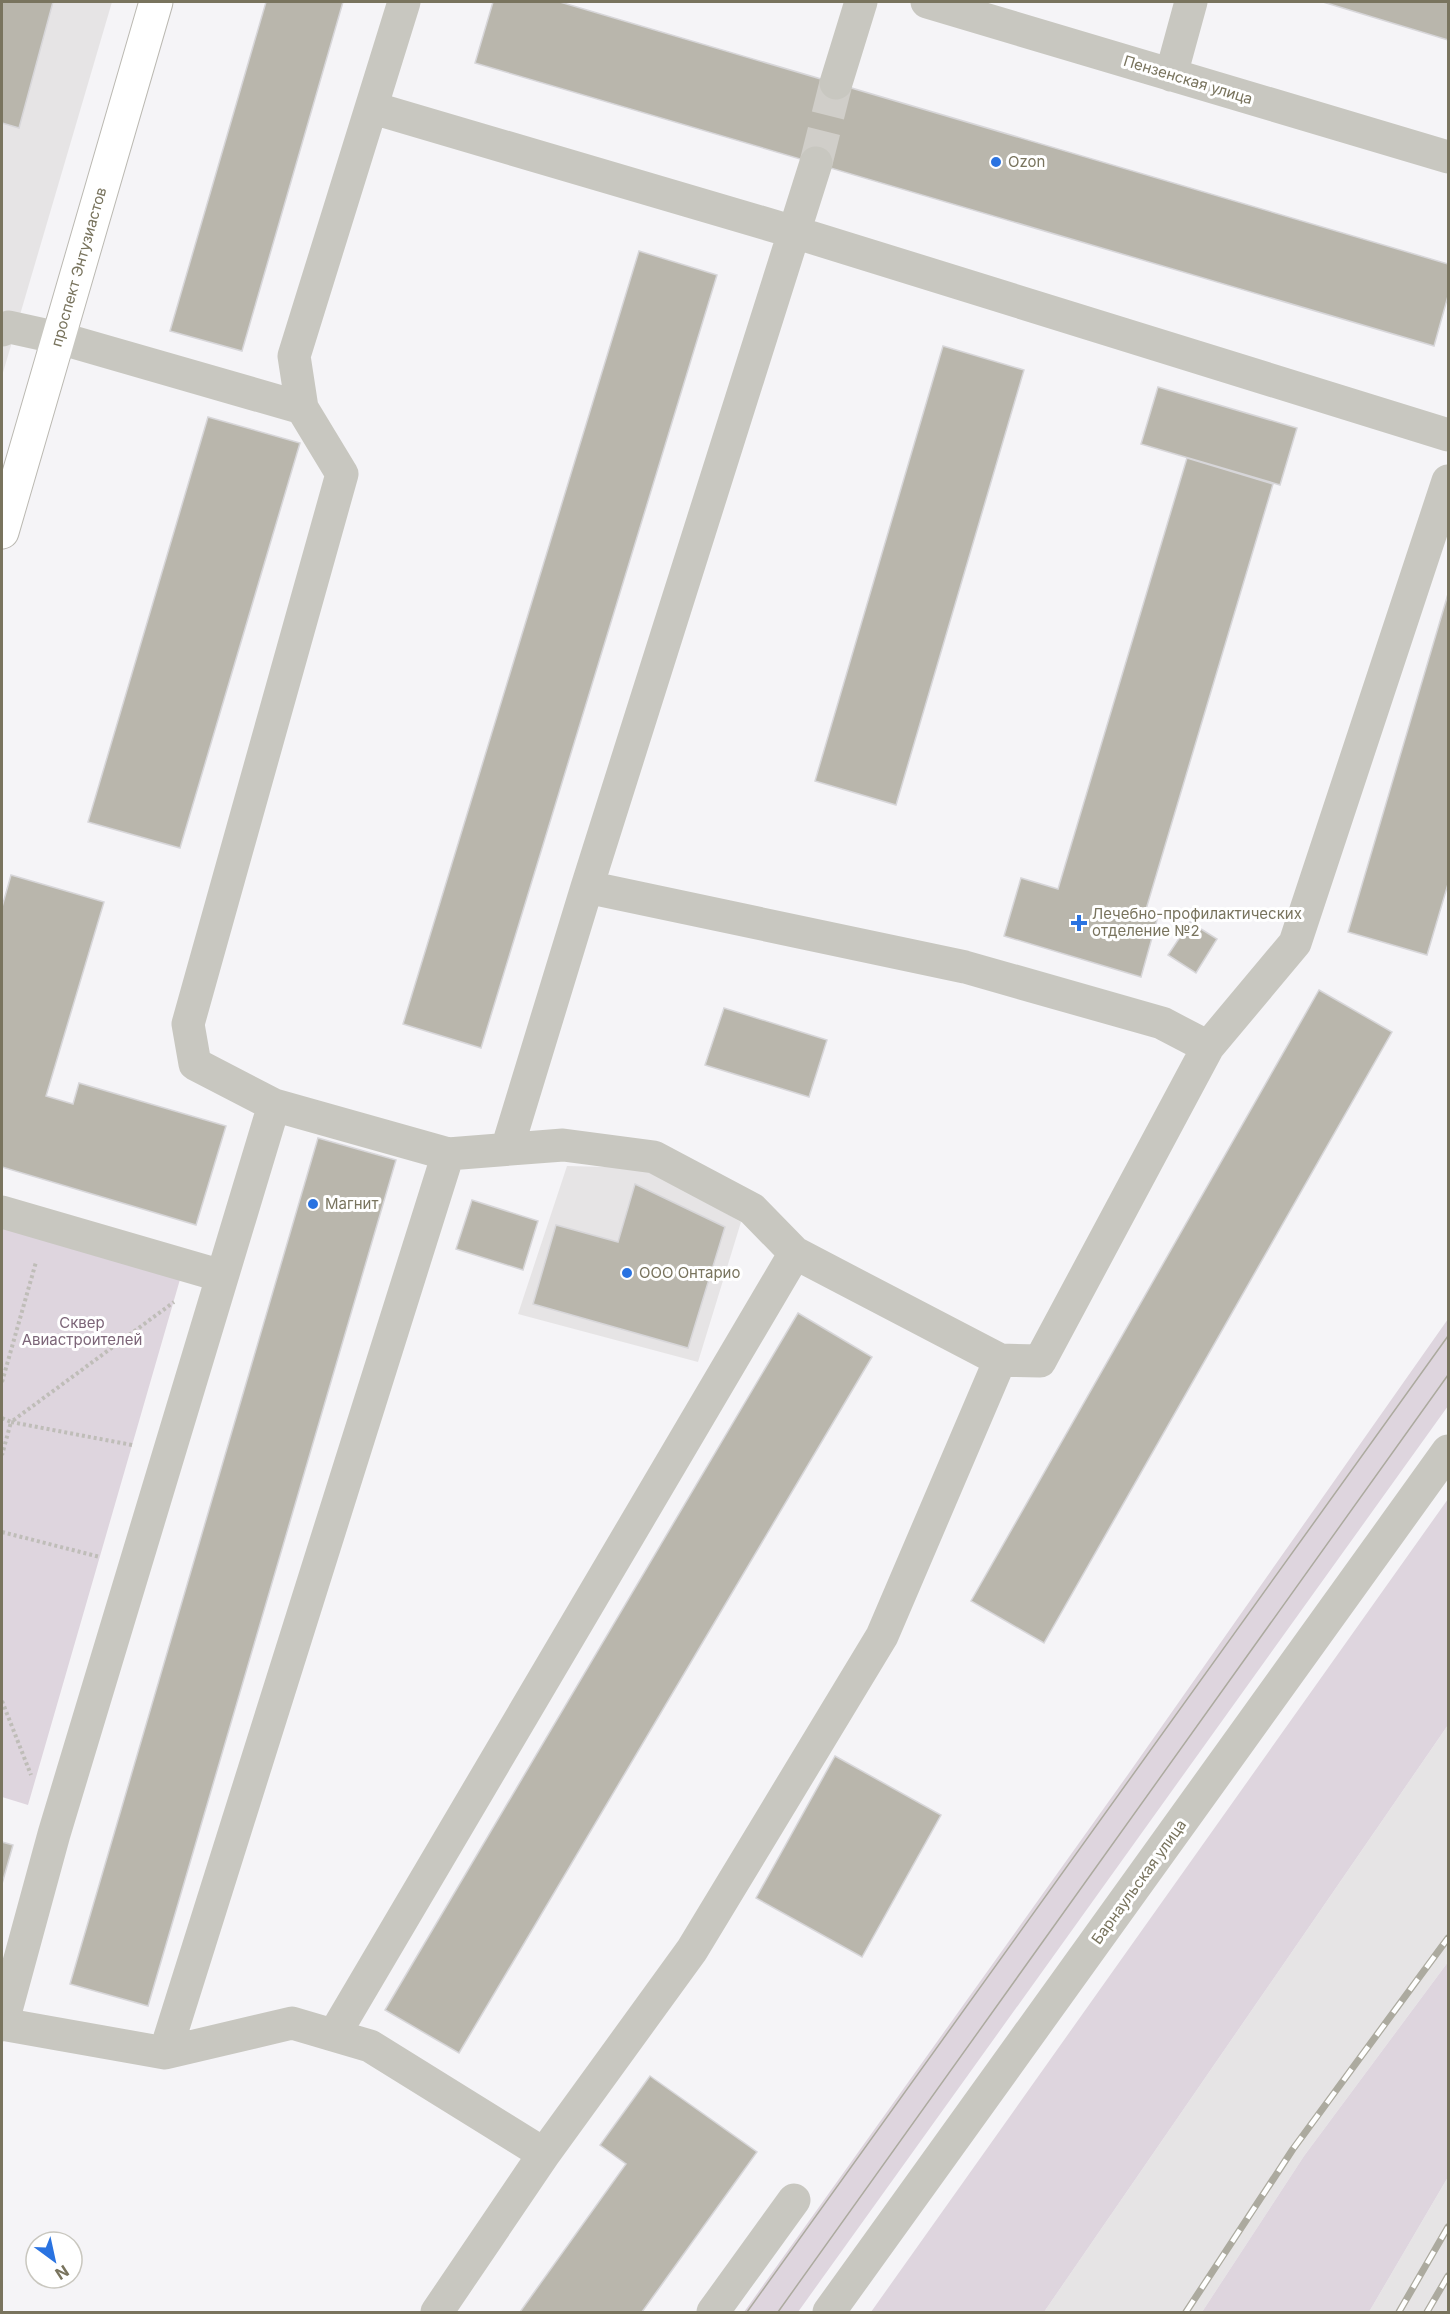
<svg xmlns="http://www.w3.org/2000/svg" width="1450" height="2314" font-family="Inter,sans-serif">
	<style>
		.built { fill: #e6e4e5 }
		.green { fill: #ded5de }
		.building { fill: #b9b6ac; stroke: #d7d6d9; stroke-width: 1.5 }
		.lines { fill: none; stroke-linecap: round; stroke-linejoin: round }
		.minor-tunnel { stroke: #d0cec9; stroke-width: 33; stroke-dasharray: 33 16; stroke-linecap: butt }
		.major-casing { stroke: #bbb9b2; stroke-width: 35 }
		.path { stroke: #bfbdb8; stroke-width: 4; stroke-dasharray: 3 3; stroke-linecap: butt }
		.minor { stroke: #c8c7c0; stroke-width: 33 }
		.major { stroke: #fff; stroke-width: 33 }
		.tram { stroke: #acaa9f; stroke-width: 1.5 }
		.rail-casing { stroke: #acaa9f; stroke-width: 7 }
		.rail { stroke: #fff; stroke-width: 4.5; stroke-dasharray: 14; stroke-linecap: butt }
		.poi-dot { fill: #2a73e1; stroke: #fff; stroke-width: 2 }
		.labels { text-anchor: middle; stroke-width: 6; stroke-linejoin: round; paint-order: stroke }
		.street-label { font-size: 15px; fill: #79745e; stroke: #fff }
		.poi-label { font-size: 15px; fill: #79745e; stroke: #fff; text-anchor: start }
		.park-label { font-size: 15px; fill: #7c6578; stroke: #fff }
	</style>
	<rect width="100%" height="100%" fill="#f5f4f7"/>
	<!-- built -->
	<path class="built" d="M2 2H112L2 376Z
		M567 1166 648 1168 741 1222 698 1362 518 1314Z
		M1448 1725V1962L1304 2156 1202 2312H1044Z
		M1448 2177V2312H1369Z"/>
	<!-- green -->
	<path class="green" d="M2 1224 181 1276 28 1805 2 1797Z
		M1448 1319V1406L798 2312H744L1129 1773Z
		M1448 1499V1725L1044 2312H871Z
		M1448 1962V2177L1369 2312H1202L1304 2156Z"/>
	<!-- building -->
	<path class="building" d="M2 2H53L19 128 2 123Z
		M266 2H343L242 351 170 331Z
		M493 2H560L1448 264V296L1434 346 475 63Z
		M1323 2H1448V40Z
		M639 251 717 275 481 1048 403 1024Z
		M943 346 1024 370 896 805 815 781Z
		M1158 387 1297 428 1280 485 1141 444Z
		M208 417 300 443 180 848 88 822Z
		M1187 458 1273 484 1144 916 1157 920 1141 977 1004 936 1021 878 1058 889Z
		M1448 594V884L1427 955 1348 932Z
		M11 875 104 902 46 1096 73 1104 79 1083 226 1126 196 1225 2 1167V907Z
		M1190 922 1217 939 1196 973 1168 955Z
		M1319 990 1392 1032 1044 1643 971 1601Z
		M724 1008 827 1040 809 1097 705 1065Z
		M318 1138 396 1160 148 2006 70 1984Z
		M635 1184 725 1227 688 1348 533 1304 556 1225 618 1242Z
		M472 1200 538 1221 523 1270 456 1249Z
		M798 1313 872 1357 459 2053 385 2010Z
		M835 1756 941 1815 862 1957 756 1898Z
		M2 1842 13 1845 2 1884Z
		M650 2076 757 2152 642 2312H520L626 2164 600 2145Z"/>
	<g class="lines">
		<!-- minor-tunnel -->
		<path class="minor-tunnel" d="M816 163 836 83"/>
		<defs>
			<path id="major" d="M2 532 156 2"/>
		</defs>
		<!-- major casing -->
		<use href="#major" class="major-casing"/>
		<!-- path -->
		<path class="path" d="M2 1382 36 1262
			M2 1418 11 1422 2 1455
			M132 1445 11 1422 174 1302
			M2 1532 100 1557
			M2 1701 31 1775"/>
		<!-- minor -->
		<path class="minor" d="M927 2 1448 157
			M1171 75 1191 2
			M836 83 861 2
			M373 108 794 232 1448 435
			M2 330 9 327 59 338 302 408
			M587 887 965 967 1162 1023 1208 1047
			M507 1149 587 887 816 163
			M448 1154 563 1145 654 1157 752 1209 795 1253 1000 1360 1040 1361 1208 1047 1295 943 1448 481
			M2 1212 222 1276
			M2 2024 165 2053 448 1154 274 1105 195 1064 188 1024 342 474 302 408 294 356 404 2
			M2 2025 54 1834 274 1105
			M334 2035 795 1253
			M165 2053 292 2023 370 2046 544 2154 692 1950 882 1636 1000 1360
			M437 2312 544 2154
			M713 2312 794 2200
			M829 2312 1448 1451"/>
		<!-- major -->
		<use href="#major" class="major"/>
		<!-- tram -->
		<path class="tram" d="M747 2312 1448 1336
			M778 2312 1448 1375"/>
		<defs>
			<path id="rail" d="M1186 2312 1293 2149 1448 1938
				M1399 2312 1448 2227
				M1427 2312 1448 2276"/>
		</defs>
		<!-- rail casing -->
		<use href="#rail" class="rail-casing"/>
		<!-- rail -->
		<use href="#rail" class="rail"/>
	</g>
	<!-- markers -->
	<g class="poi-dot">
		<circle cx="996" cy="162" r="6"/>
		<path d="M1076 914h6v6h6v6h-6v6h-6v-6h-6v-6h6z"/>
		<circle cx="313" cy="1204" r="6"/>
		<circle cx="627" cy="1273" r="6"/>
	</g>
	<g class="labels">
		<!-- street labels -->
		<g class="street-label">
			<text transform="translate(1188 80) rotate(17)" y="5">Пензенская улица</text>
			<text transform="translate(79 267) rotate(-74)" y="5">проспект Энтузиастов</text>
			<text transform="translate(1139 1882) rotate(-54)" y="5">Барнаульская улица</text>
		</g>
		<!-- poi labels -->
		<g class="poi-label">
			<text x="1008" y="167">Ozon</text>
			<text x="1092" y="919">Лечебно-профилактических<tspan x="1092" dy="17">отделение №2</tspan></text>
			<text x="325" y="1209">Магнит</text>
			<text x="639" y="1278">ООО Онтарио</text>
		</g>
		<!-- park labels -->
		<g class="park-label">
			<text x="82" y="1328">Сквер<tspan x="82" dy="17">Авиастроителей</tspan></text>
		</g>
	</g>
	<!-- border -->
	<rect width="1450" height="2314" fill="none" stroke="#79745e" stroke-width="6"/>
	<!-- north arrow -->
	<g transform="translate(54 2260) rotate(147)"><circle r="28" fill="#ffffff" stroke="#c9c7bf" stroke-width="1.5"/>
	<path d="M0-4.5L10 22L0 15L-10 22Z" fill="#2a73e1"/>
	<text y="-9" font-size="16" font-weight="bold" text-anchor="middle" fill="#79745e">N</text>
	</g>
</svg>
